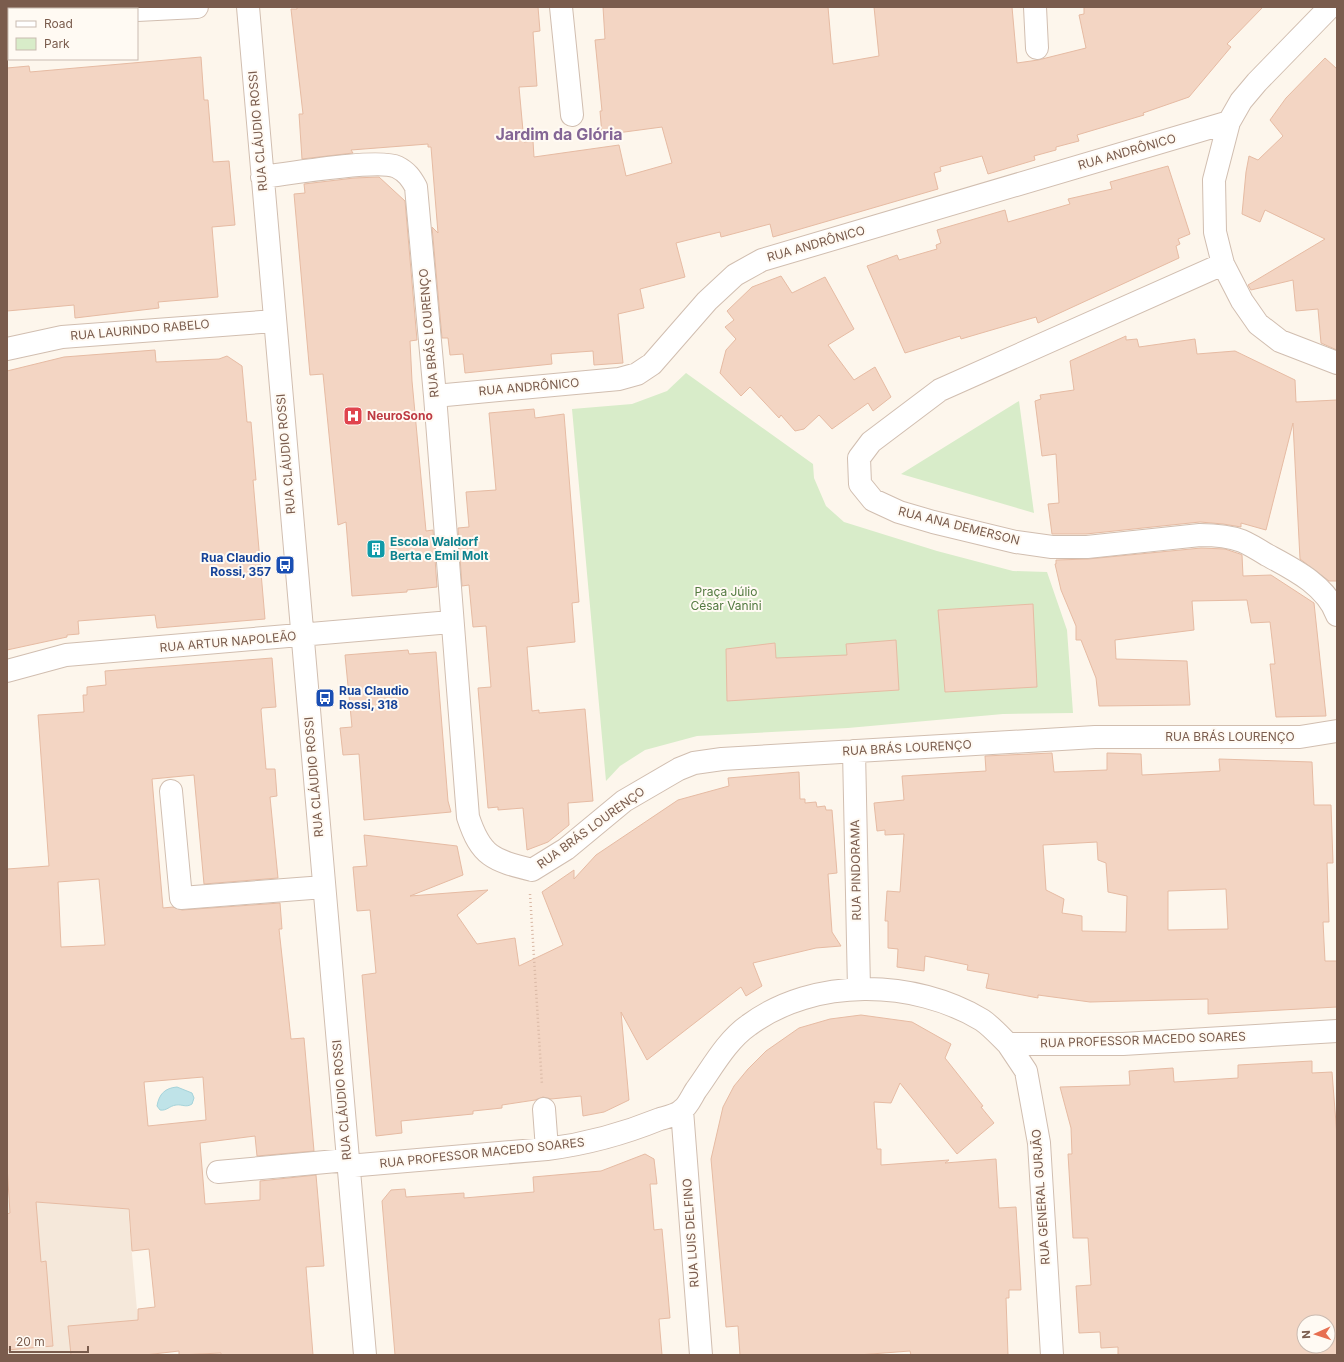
<svg xmlns="http://www.w3.org/2000/svg" width="1344" height="1362" font-family="Inter,sans-serif">
	<style>
		.residential { fill: #f5e8da }
		.green { fill: #d8ecc9 }
		.water { fill: #bfe3e8; stroke: #a5d3da }
		.building { fill: #f3d5c3; stroke: #e6bba3; fill-rule: evenodd }
		.lines { fill: none; stroke-linecap: round; stroke-linejoin: round }
		.minor-casing { stroke: #d1beb0; stroke-width: 24 }
		.path { stroke: #d9b8a5; stroke-width: 2.5; stroke-dasharray: 1 3; stroke-linecap: butt }
		.minor { stroke: #fff; stroke-width: 22 }
		.labels { text-anchor: middle; stroke-width: 4; stroke-linejoin: round; paint-order: stroke }
		.street-label { font-size: 12px; fill: #7a5c4d; stroke: #fffaf3 }
		.health-label { font-size: 12px; font-weight: bold; fill: #be3a42; stroke: #fffaf3; text-anchor: start }
		.culture-label { font-size: 12px; font-weight: bold; fill: #0d838f; stroke: #fffaf3; text-anchor: start }
		.transit-label { font-size: 12px; font-weight: bold; fill: #164399; stroke: #fffaf3; text-anchor: end }
		.park-label { font-size: 12px; fill: #537a41; stroke: #fffaf3 }
		.district-label { font-size: 16px; font-weight: bold; fill: #846695; stroke: #fffaf3 }
	</style>
	<rect width="100%" height="100%" fill="#fdf6ec"/>
	<!-- residential -->
	<path class="residential" d="M7 1200 128 1209 141 1355H7Z"/>
	<!-- green -->
	<path class="green" d="M686 373 813 464 814 478 826 506 844 522 937 551 1013 571 1047 572 1067 630 1073 713 1003 714 848 728 697 736 645 750 620 766 606 781 572 409 632 404 667 391Z
		M1019 401 1034 513 901 474Z"/>
	<!-- water -->
	<path class="water" d="M177 1087 192 1093 194 1098 192 1104C186 1108 182 1104 176 1105 169 1106 167 1111 160 1110L157 1106C159 1094 165 1088 177 1087Z"/>
	<!-- building -->
	<path class="building" d="M297 7H538L540 31 533 32 537 86 519 87 524 142 533 141 534 157 619 145 626 176 672 163 662 127 602 135 600 111H602L595 40 605 39 603 7H828L833 64 879 56 874 7H1012L1017 63 1038 60 1086 48 1079 15 1084 14V7H1263L1227 44 1231 47 1189 97 1143 113 1144 115 1077 135 1079 141 1056 147V150L1034 156 1035 160 988 174 982 156 940 167 941 171 934 173 938 189 773 237 770 224 721 237 720 232 676 243 685 277 640 289 644 308 618 314 623 363 594 365 593 351 551 354 552 364 465 373 463 354 450 355 448 338H442L432 227 438 233 431 147H428V144L351 150 353 153 302 159 299 114H303L291 9H297Z
		M201 57 204 100H208L213 162 229 161 235 225 212 227 218 297 158 302 159 308 75 318 74 305 7 311V68L29 66 30 72Z
		M1325 58 1337 69V350L1321 343 1318 309 1296 311 1293 280 1251 290 1248 285 1325 239 1265 210 1260 222 1242 214 1246 172 1249 156 1258 160 1283 136 1270 120 1286 98Z
		M1168 166 1190 234 1178 239 1180 244 1176 246 1179 258 1038 323 1036 317 961 339 960 336 905 353 867 266 897 255 899 260 937 249 936 245 941 243 937 230 1005 210 1008 222 1070 204 1068 199 1112 189 1110 182Z
		M379 177 405 201 417 340 410 341 412 381 426 531 433 530 437 587 407 590V592L352 596 346 522 338 525 323 374 310 375 294 194 305 193 304 184 354 178Z
		M781 276 792 293 825 277 854 329 828 345 854 380 875 367 891 397 873 411 868 403 832 429 819 415 804 429 795 431 781 415 779 418 750 387 741 396 720 373 726 350 736 339 725 327 734 320 727 311 752 287Z
		M1126 336V340L1137 339 1139 347 1195 339 1197 354 1235 351 1295 380 1296 402 1337 400V581H1329L1300 559 1293 423 1266 530 1241 523V527L1223 524 1200 522 1086 534H1052L1048 504 1059 503 1056 454 1042 456 1035 401 1041 399 1040 395 1074 390 1070 361Z
		M155 350 156 362 219 359 227 356 242 366 247 422H251L256 480H253L265 619 157 628 155 615 78 621 79 634 67 635V637L7 650V371L64 357Z
		M534 409 535 418 564 414 579 602 572 603 575 642 527 647 532 711 539 710V713L585 709 593 801 568 803 569 825 548 842 527 850 523 808 498 810V807L488 808 478 688 491 687 486 626 473 627 469 585 462 586 458 528 469 527 466 492 496 490 489 413Z
		M1201 548 1225 549 1240 554 1242 555 1243 576 1271 575 1314 603 1326 716 1276 717 1270 664H1275L1270 622 1251 623 1247 600 1192 601 1194 630 1115 640 1116 659 1187 661 1190 705 1099 706 1096 678 1081 640H1076V626L1061 590 1055 564H1056V560L1088 559Z
		M1033 604 1037 687 945 692 938 610Z
		M896 640 899 690 727 701 726 649 775 643 776 658 847 655 846 644Z
		M408 650 409 654 436 652 448 801 451 812 364 820 359 754 343 755 340 728 352 727 345 655Z
		M272 658 276 707 262 708 261 710 266 769H275L277 796 270 797 278 878 204 884 194 775 152 779 163 908 173 907 182 910 280 903 282 929H279L291 1039 304 1038 314 1151 257 1156 255 1136 200 1143 205 1204 260 1200V1181L316 1175 324 1266 306 1267 313 1355H221V1353L179 1355V1351L145 1355H71L68 1326 138 1320V1309L155 1307 149 1249 132 1251 129 1209 36 1202 41 1262 46 1261 53 1346 7 1350V1214L10 1213 7 1166V869L49 866 38 715 84 712 83 695H87V687L106 685 105 671ZM99 879 105 945 61 947 58 882ZM203 1077 206 1120 148 1126 144 1082Z
		M1052 753 1054 772 1107 770V753L1141 754 1142 775 1220 771 1219 759 1312 762 1314 805H1331L1333 863H1327L1329 922H1323L1325 961H1337V1007L1208 1014V999L1090 1002 1038 995V998L986 988 989 974 967 970 968 965 925 956 924 971 897 967 898 949 888 948V921H885L887 891 900 892 904 834 885 835V830L877 831 874 803 904 800 902 776 986 771 985 756ZM1097 842 1098 860 1106 863 1108 892 1127 896 1126 932 1082 931V916L1062 913 1064 899 1046 890 1043 845ZM1226 889 1228 929 1168 930V891Z
		M799 772 800 799H805V803L816 802 817 807 825 806 826 810H832L837 873 828 874 832 932 841 946 816 948 753 963 762 986 746 996 741 987 647 1060 621 1012 629 1100 604 1112 583 1116 581 1096 551 1099 543 1097 535 1100 502 1105V1108L473 1111V1114L401 1121 402 1133 376 1136 362 975 376 973 370 910 357 911 353 867 367 866 364 835 457 846 463 875 410 896 488 890 457 915 477 944 515 938 519 966 563 945 542 892 574 870V879L596 855 678 800 729 786 728 778Z
		M861 1015 912 1022 951 1044 945 1058 983 1106 981 1107 994 1123 957 1154 900 1083 891 1103 874 1102 877 1149H881V1165L949 1160 945 1163 996 1159 999 1208 1016 1207 1020 1272 1021 1290H1009V1298H1006L1008 1355H911L910 1351 858 1355H740L738 1326 726 1327 711 1159 723 1107 734 1086 748 1069 766 1051 799 1028 830 1019Z
		M1312 1061V1073L1332 1072 1337 1136V1355H1118V1347L1101 1348 1100 1332 1079 1333 1076 1286 1091 1285 1088 1238H1073L1068 1154H1072L1071 1128 1060 1087 1130 1085 1129 1071 1173 1068 1174 1082 1238 1078V1065ZM1304 1322H1328V1346H1304Z
		M645 1154 654 1159 657 1184H650L654 1230 662 1229 668 1294 670 1318 659 1319 662 1355H395L382 1201 391 1190 405 1189 406 1197 464 1193V1198L534 1192 533 1177 601 1171Z"/>
	<g class="lines">
		<defs>
			<path id="minor" d="M248 7 365 1355
				M561 7 572 115
				M1035 7 1037 48
				M1330 7 1257 82 1241 101 1229 122 1214 180 1215 232 1223 264 1242 301 1258 324 1280 341 1337 363
				M137 10 197 7
				M7 20 9 19
				M262 177C288 174 378 158 397 167 407 172 411 178 416 187L435 396 468 817C481 857 493 860 532 870L566 849 624 801 679 769 694 763 722 759 1095 737H1300L1337 731
				M1223 264 940 390 871 442 859 458 860 484 873 500 899 512 933 522 1016 542 1052 547H1087L1200 535C1215 535 1229 536 1242 541 1251 545 1259 550 1267 555 1293 569 1326 585 1337 615
				M7 349 62 337 275 321
				M435 396 619 379 637 374 652 364 707 301 735 275 762 260 1229 122
				M7 671 66 655 451 622
				M854 751 859 989
				M171 791 181 898 324 887
				M1008 1044 1026 1071 1039 1143 1052 1355
				M544 1109 547 1149
				M682 1110 701 1355
				M348 1166 547 1149C587 1144 623 1134 660 1119 667 1117 677 1115 682 1110 688 1106 692 1096 696 1090 712 1068 726 1041 749 1025 814 977 914 979 982 1020 991 1026 1000 1036 1008 1044H1123L1337 1031
				M218 1172 347 1160"/>
		</defs>
		<!-- minor casing -->
		<use href="#minor" class="minor-casing"/>
		<!-- path -->
		<path class="path" d="M530 894 542 1085"/>
		<!-- minor -->
		<use href="#minor" class="minor"/>
	</g>
	<!-- icons -->
	<defs>
		<symbol id="hospital-square" viewBox="-11 -11 22 22"><rect x="-9" y="-9" width="18" height="18" rx="4" fill="#e0444e" stroke="#fffaf3"/><path d="M-5-5h3v3.5h4V-5h3V5h-3V1.5h-4V5h-3Z" fill="#fff"/></symbol>
		<symbol id="building-square" viewBox="-11 -11 22 22"><rect x="-9" y="-9" width="18" height="18" rx="4" fill="#0f9aa8" stroke="#fffaf3"/><path d="M-4-6H4V6H1V3H-1V6H-4ZM-2.5-4.3h1.7v1.8h-1.7ZM.8-4.3h1.7v1.8H.8ZM-2.5-1h1.7V.8h-1.7ZM.8-1h1.7V.8H.8Z" fill="#fff"/></symbol>
		<symbol id="bus-square" viewBox="-11 -11 22 22"><rect x="-9" y="-9" width="18" height="18" rx="4" fill="#1a4fb4" stroke="#fffaf3"/><path d="M-5-6H5V4H4V6H2V4H-2V6H-4V4H-5ZM-3.5-4V0h7V-4ZM-3.5 1.2v1.5H-2V1.2ZM2 1.2v1.5H3.5V1.2Z" fill="#fff"/></symbol>
	</defs>
	<g fill-rule="evenodd">
		<use href="#hospital-square" x="342" y="405" width="22" height="22"/>
		<use href="#building-square" x="365" y="538" width="22" height="22"/>
		<use href="#bus-square" x="274" y="554" width="22" height="22"/>
		<use href="#bus-square" x="314" y="687" width="22" height="22"/>
	</g>
	<g class="labels">
		<!-- street labels -->
		<g class="street-label">
			<text transform="translate(258 131) rotate(-95)" y="4">RUA CLÁUDIO ROSSI</text>
			<text transform="translate(1127 152) rotate(-16)" y="4">RUA ANDRÔNICO</text>
			<text transform="translate(816 244) rotate(-16)" y="4">RUA ANDRÔNICO</text>
			<text transform="translate(140 330) rotate(-5)" y="4">RUA LAURINDO RABELO</text>
			<text transform="translate(429 333) rotate(-95)" y="4">RUA BRÁS LOURENÇO</text>
			<text transform="translate(529 387) rotate(-5)" y="4">RUA ANDRÔNICO</text>
			<text transform="translate(286 454) rotate(-95)" y="4">RUA CLÁUDIO ROSSI</text>
			<text transform="translate(959 526) rotate(14)" y="4">RUA ANA DEMERSON</text>
			<text transform="translate(228 642) rotate(-5)" y="4">RUA ARTUR NAPOLEÃO</text>
			<text x="1230" y="741">RUA BRÁS LOURENÇO</text>
			<text transform="translate(907 748) rotate(-3)" y="4">RUA BRÁS LOURENÇO</text>
			<text transform="translate(314 777) rotate(-95)" y="4">RUA CLÁUDIO ROSSI</text>
			<text transform="translate(591 828) rotate(-36)" y="4">RUA BRÁS LOURENÇO</text>
			<text transform="translate(856 870) rotate(-91)" y="4">RUA PINDORAMA</text>
			<text transform="translate(1143 1040) rotate(-2)" y="4">RUA PROFESSOR MACEDO SOARES</text>
			<text transform="translate(342 1100) rotate(-95)" y="4">RUA CLÁUDIO ROSSI</text>
			<text transform="translate(482 1153) rotate(-6)" y="4">RUA PROFESSOR MACEDO SOARES</text>
			<text transform="translate(1041 1197) rotate(-94)" y="4">RUA GENERAL GURJÃO</text>
			<text transform="translate(691 1233) rotate(-94)" y="4">RUA LUIS DELFINO</text>
		</g>
		<!-- health labels -->
		<g class="health-label">
			<text x="367" y="420">NeuroSono</text>
		</g>
		<!-- culture labels -->
		<g class="culture-label">
			<text x="390" y="546">Escola Waldorf<tspan x="390" dy="14">Berta e Emil Molt</tspan></text>
		</g>
		<!-- transit labels -->
		<g class="transit-label">
			<text x="271" y="562">Rua Claudio<tspan x="271" dy="14">Rossi, 357</tspan></text>
			<text x="339" y="695" text-anchor="start">Rua Claudio<tspan x="339" dy="14">Rossi, 318</tspan></text>
		</g>
		<!-- park labels -->
		<g class="park-label">
			<text x="726" y="596">Praça Júlio<tspan x="726" dy="14">César Vanini</tspan></text>
		</g>
		<!-- district labels -->
		<g class="district-label">
			<text x="559" y="140">Jardim da Glória</text>
		</g>
	</g>
	<!-- border -->
	<rect width="1344" height="1362" fill="none" stroke="#7a5c4d" stroke-width="16"/>
	<!-- legend -->
	<rect x="8" y="8" width="130" height="52" fill="#fffaf3" stroke="#cabbb1"/>
	<rect x="16" y="21" width="20" height="6" fill="#ffffff" stroke="#cabbb1"/>
	<text x="44" y="28" font-size="12" fill="#7a5c4d">Road</text>
	<rect x="16" y="38" width="20" height="12" fill="#d8ecc9" stroke="#cabbb1"/>
	<text x="44" y="48" font-size="12" fill="#7a5c4d">Park</text>
	<!-- north arrow -->
	<g transform="translate(1316 1334) rotate(267)"><circle r="19" fill="#fffaf3" stroke="#cabbb1"/>
	<path d="M0-3L7 15L0 10L-7 15Z" fill="#e76f51"/>
	<text y="-6" font-size="11" font-weight="bold" text-anchor="middle" fill="#7a5c4d">N</text>
	</g>
	<!-- scale -->
	<path d="M10 1346v6h78v-6" fill="none" stroke="#7a5c4d" stroke-width="2"/>
	<text x="16" y="1346" font-size="12" fill="#7a5c4d" stroke="#fffaf3" stroke-width="3" paint-order="stroke">20 m</text>
</svg>
